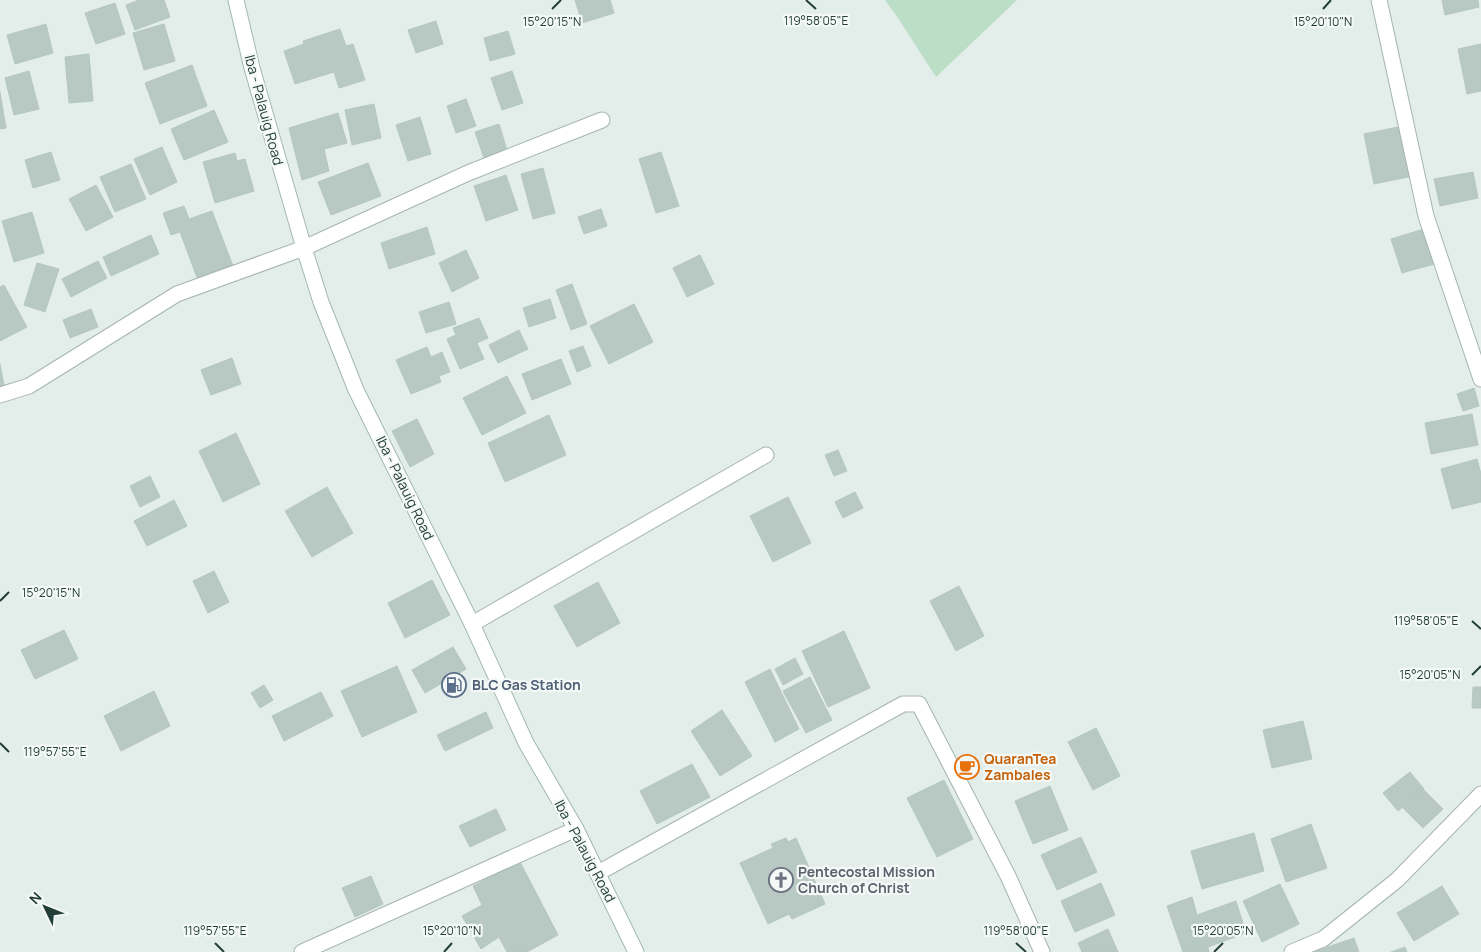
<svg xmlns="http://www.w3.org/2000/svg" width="1481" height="952" font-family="Manrope,sans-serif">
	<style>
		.green { fill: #bcdec6 }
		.building { fill: #b8c8c2; stroke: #b5c7c0 }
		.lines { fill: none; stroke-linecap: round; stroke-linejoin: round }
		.minor-casing { stroke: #a5b5b0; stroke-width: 17 }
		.secondary-casing { stroke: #a1b9b1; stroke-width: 17 }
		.minor { stroke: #fff; stroke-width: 15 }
		.secondary { stroke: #fff; stroke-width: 15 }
		.ticks { fill: none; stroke: #223e37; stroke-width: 2 }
		.labels { text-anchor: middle; stroke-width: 4.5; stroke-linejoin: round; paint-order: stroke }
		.street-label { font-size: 14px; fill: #223e37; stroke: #f4f9f7 }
		.service-label { font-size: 14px; font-weight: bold; fill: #4e5e75; stroke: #f4f9f7; text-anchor: start }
		.food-label { font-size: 14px; font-weight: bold; fill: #c56008; stroke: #f4f9f7; text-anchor: start }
		.worship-label { font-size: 14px; font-weight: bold; fill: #5b616d; stroke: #f4f9f7; text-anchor: start }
		.ticks-label { font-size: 12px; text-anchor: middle; fill: #223e37; stroke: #f4f9f7; stroke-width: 4.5; stroke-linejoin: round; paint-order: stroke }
	</style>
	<rect width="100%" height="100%" fill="#e3ede9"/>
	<!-- green -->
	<path class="green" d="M885 0H1017L936 77 898 18Z"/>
	<!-- building -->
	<path class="building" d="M139 0H164L170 17 135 30 126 5Z
		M575 0H610L614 13 582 23Z
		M1442 0H1478L1479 7 1445 15Z
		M115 3 125 34 96 44 85 13Z
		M436 21 443 44 416 53 408 30Z
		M46 24 53 53 15 64 7 35Z
		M164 24 175 61 144 70 133 33Z
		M340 29 346 46 353 44 365 80 339 88 334 72 295 84 284 51 304 44 303 41Z
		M508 31 515 54 490 61 484 38Z
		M1481 44V91L1467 94 1458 49Z
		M89 54 93 101 69 103 65 57Z
		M192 65 207 106 160 124 145 83Z
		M29 71 39 109 14 115 5 78Z
		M512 71 523 103 502 110 491 78Z
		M0 92 6 128 0 129Z
		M466 99 476 126 456 133 447 106Z
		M374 104 381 138 352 145 345 110Z
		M214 110 228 142 184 160 171 129Z
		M338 113 347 143 324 149 329 171 302 180 289 128Z
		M420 117 431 154 408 161 396 125Z
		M499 124 507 150 484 158 475 132Z
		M1403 126 1413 176 1374 184 1364 134Z
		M162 147 177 182 150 195 134 159Z
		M51 152 60 180 33 188 25 160Z
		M661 152 679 206 656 213 639 159Z
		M235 153 237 161 245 159 254 191 215 203 203 162Z
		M368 163 381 196 331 215 318 182Z
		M131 164 146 199 115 212 100 177Z
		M543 168 555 213 533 219 521 174Z
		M1473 172 1478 198 1440 206 1434 179Z
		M506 175 518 210 486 221 474 186Z
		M96 185 113 217 86 231 69 199Z
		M184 206 189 219 212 211 233 266 198 280 180 232 171 235 163 213Z
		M601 209 607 226 584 234 578 217Z
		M32 212 44 253 14 262 2 221Z
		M427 227 435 254 389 269 381 243Z
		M1424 229 1434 264 1402 273 1391 239Z
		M151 235 159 254 111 276 103 257Z
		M466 250 479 278 452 292 439 263Z
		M700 255 714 284 687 297 673 268Z
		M98 261 107 278 71 297 62 279Z
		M37 263 59 269 45 312 24 305Z
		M572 284 587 324 571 330 556 290Z
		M4 285 27 327 0 341V287Z
		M550 299 556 318 529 327 523 308Z
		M449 302 456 324 426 333 419 312Z
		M634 304 653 342 609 364 590 326Z
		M91 309 98 327 70 338 63 320Z
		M479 318 488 338 477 343 484 359 460 369 447 339 456 335 453 328Z
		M519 330 528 349 498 363 489 345Z
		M583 346 591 366 577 372 569 351Z
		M427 347 431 357 442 352 450 372 439 376 441 382 411 394 396 360Z
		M232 358 241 384 211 395 201 370Z
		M561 359 571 384 532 400 522 374Z
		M0 364 4 385 0 386Z
		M507 376 526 413 482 435 463 398Z
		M1474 388 1479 406 1463 411 1457 394Z
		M1472 414 1478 445 1431 454 1425 423Z
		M549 415 566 455 505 482 488 443Z
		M417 419 434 454 410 467 392 431Z
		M236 433 260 484 223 502 199 451Z
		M838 450 847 471 834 476 825 455Z
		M1477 459 1481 474V502L1452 509 1441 469Z
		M150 476 160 497 140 507 130 486Z
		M327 487 353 533 312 557 285 511Z
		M855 492 863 508 843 518 835 502Z
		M788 497 811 543 773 562 750 516Z
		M174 500 187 526 147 546 134 521Z
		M214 571 229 602 208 613 193 581Z
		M432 580 450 615 405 638 388 603Z
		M598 582 620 623 577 647 554 606Z
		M959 586 984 636 956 651 930 601Z
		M64 630 78 659 35 679 21 650Z
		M844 631 870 688 828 707 802 651Z
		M453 647 466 669 425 693 412 670Z
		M795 658 803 674 783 685 775 669Z
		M397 666 417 712 362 737 341 691Z
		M770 669 799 729 775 742 745 682Z
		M810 677 832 720 806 733 783 691Z
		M264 685 273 700 260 708 251 693Z
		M1473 687H1481V708H1472Z
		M154 691 170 726 121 751 104 716Z
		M321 692 333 716 284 741 272 716Z
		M722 710 752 756 720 776 691 731Z
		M486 712 493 728 445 751 437 735Z
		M1303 721 1312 759 1272 768 1263 730Z
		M1096 728 1120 776 1093 790 1068 742Z
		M692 764 710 797 657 824 640 791Z
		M1410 772 1424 789 1398 811 1383 793Z
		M944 780 973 839 937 857 907 798Z
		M1050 786 1068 830 1033 844 1015 801Z
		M1423 789 1443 809 1423 828 1403 808Z
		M496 809 506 830 470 847 459 826Z
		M1311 824 1327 868 1286 882 1271 839Z
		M1254 833 1264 871 1202 889 1191 851Z
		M1081 837 1097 872 1057 890 1041 855Z
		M786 838 788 842 796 838 825 904 792 919 789 914 768 924 740 863 773 848 771 844Z
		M520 862 558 935 527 952H507L499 937 481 949 462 916 482 905 473 886Z
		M371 876 383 904 355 917 342 888Z
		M1101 883 1115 915 1075 932 1061 901Z
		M1280 884 1299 924 1262 942 1243 901Z
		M1442 886 1459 914 1414 941 1397 913Z
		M1192 897 1197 915 1236 901 1246 933 1208 947 1209 952H1183L1167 906Z
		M1108 929 1118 952H1082L1078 943Z
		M1354 938 1359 952H1313Z
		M1405 947 1407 952H1391Z"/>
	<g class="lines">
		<defs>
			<path id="minor" d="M1379 0 1426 216 1481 379
				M0 395 29 386 177 294 304 248 468 173 602 120
				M472 624 766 455
				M598 873 903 704H919L1008 876 1042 952
				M302 952 576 829
				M1292 952 1323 939 1397 880 1481 794"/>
			<path id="secondary" d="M236 0 252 68 304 248 321 302 356 390 472 624 526 743 576 829 636 952"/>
		</defs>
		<!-- minor casing -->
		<use href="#minor" class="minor-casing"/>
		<!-- secondary casing -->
		<use href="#secondary" class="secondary-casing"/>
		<!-- minor -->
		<use href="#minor" class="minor"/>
		<!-- secondary -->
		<use href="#secondary" class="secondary"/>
	</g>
	<!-- ticks -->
	<path class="ticks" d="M806 0 816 9M552 9 561 0M1323 9 1331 0M0 601 9 592M1472 621 1481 629M1472 675 1481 666M0 743 9 752M215 943 224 952M1016 943 1026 952M444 952 452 943M1214 952 1223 943"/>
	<!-- icons -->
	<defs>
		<symbol id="fuel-ring" viewBox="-11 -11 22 22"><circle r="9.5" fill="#f4f9f7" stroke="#5c6f8a" stroke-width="1.5"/><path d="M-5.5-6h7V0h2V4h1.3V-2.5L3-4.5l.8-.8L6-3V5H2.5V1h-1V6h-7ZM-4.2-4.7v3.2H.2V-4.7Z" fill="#5c6f8a"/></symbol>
		<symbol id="cafe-ring" viewBox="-11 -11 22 22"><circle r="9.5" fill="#f4f9f7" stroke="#e8710a" stroke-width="1.5"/><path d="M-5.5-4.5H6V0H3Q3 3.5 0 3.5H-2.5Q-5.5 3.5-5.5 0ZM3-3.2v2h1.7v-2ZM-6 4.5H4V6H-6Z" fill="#e8710a"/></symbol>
		<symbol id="church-ring" viewBox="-11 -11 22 22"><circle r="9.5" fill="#f4f9f7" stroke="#6b7280" stroke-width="1.5"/><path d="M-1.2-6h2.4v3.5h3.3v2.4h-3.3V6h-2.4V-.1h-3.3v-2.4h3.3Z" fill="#6b7280"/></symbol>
	</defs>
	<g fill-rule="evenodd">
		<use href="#fuel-ring" x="440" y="671" width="28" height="28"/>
		<use href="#cafe-ring" x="953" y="753" width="28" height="28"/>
		<use href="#church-ring" x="767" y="866" width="28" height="28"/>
	</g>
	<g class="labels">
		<!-- street labels -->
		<g class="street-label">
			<text transform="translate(264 110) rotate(75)" y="5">Iba - Palauig Road</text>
			<text transform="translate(405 488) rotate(64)" y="5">Iba - Palauig Road</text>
			<text transform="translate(585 851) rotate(62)" y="5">Iba - Palauig Road</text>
		</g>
		<!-- service labels -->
		<g class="service-label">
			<text x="472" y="690">BLC Gas Station</text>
		</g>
		<!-- food labels -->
		<g class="food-label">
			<text x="984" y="764">QuaranTea<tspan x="984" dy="16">Zambales</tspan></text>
		</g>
		<!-- worship labels -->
		<g class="worship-label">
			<text x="798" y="877">Pentecostal Mission<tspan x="798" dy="16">Church of Christ</tspan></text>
		</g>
	</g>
	<g class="ticks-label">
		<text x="816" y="25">119°58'05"E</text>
		<text x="552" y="26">15°20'15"N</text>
		<text x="1323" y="26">15°20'10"N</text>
		<text x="51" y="597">15°20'15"N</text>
		<text x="1426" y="625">119°58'05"E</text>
		<text x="1430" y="679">15°20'05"N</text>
		<text x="55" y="756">119°57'55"E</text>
		<text x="452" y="935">15°20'10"N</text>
		<text x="1223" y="935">15°20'05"N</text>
		<text x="215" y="935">119°57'55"E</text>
		<text x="1016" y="935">119°58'00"E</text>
	</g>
	<!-- north arrow -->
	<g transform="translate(45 907) rotate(313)" stroke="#f4f9f7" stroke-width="4" paint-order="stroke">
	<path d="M0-4L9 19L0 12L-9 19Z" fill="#223e37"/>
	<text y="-8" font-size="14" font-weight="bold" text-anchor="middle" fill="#223e37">N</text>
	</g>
</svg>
